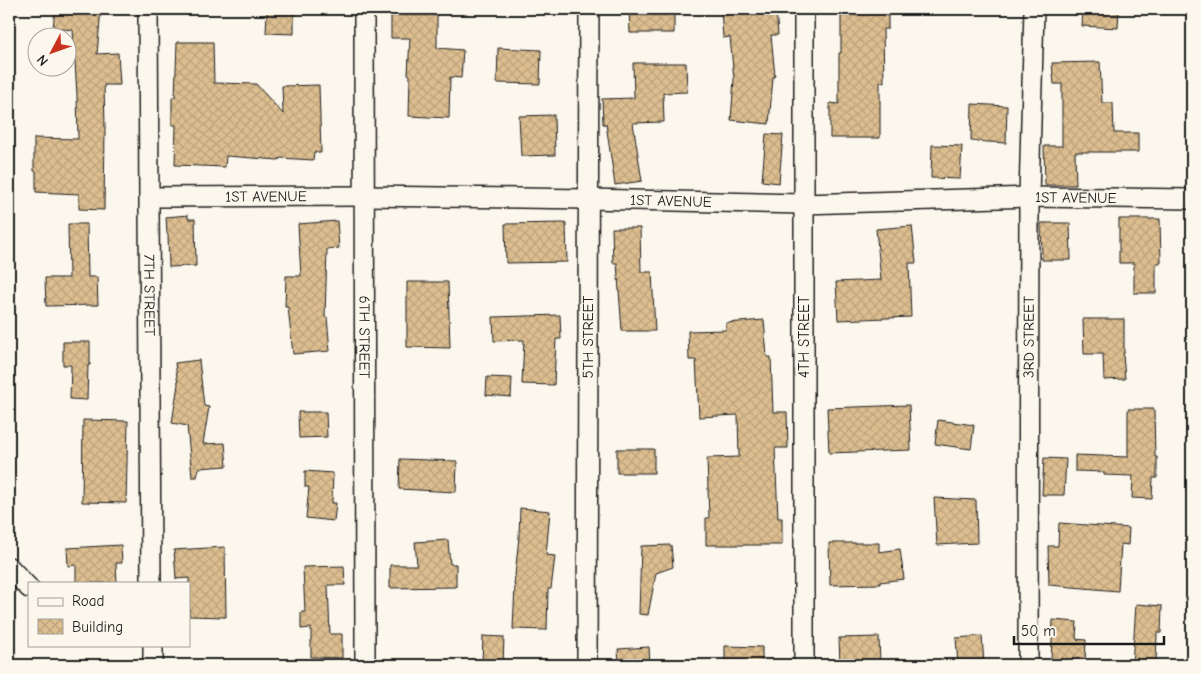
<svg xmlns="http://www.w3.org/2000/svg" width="1201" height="674" font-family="'Comic Neue',sans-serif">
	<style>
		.building { fill: url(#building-cross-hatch); stroke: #1c1c1c }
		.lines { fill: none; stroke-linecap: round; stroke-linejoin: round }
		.minor-casing { stroke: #1c1c1c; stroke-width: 22 }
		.minor { stroke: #fbf7ec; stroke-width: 19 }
		.labels { text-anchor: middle; stroke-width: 5; stroke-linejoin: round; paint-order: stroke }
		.street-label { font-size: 15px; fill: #1c1c1c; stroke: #fbf7ec }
	</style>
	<defs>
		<pattern id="building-cross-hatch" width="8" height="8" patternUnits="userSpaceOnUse" patternTransform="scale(1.25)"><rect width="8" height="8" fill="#ddbe90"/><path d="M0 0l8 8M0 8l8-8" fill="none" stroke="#bda37c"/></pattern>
	</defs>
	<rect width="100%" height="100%" fill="#fbf7ec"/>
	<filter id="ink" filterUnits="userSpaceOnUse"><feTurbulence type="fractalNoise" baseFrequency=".02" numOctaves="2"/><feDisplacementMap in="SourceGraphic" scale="10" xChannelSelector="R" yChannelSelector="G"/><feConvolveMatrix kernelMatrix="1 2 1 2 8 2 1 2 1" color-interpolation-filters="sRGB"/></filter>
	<g filter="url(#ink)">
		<!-- building -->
		<path class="building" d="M55 9H101L97 54 118 53 120 85H104L105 127 104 210 79 209V194L36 192V171H34V138L78 139 77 95 73 30 53 28Z
			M629 9H674V33H630Z
			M721 9H776L778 35H771L775 76 773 77 769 124 731 120 734 79 730 37 723 38Z
			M841 9H888V29H883L884 82H880V138H830V103L839 104V53H841Z
			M1083 9H1119L1118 28 1082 26Z
			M267 10 294 11V34L266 33Z
			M391 15H437V48L463 50 461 78 450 77 449 118 409 116 410 75 408 74 410 38H391Z
			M177 42H213L214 83 256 84 283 114 282 86 319 85 321 153 314 152 313 160 280 158 279 160 226 156 225 167 175 165 176 125H172V97H175Z
			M498 48 541 50 540 84 497 83Z
			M1100 62 1102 103H1113L1114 133H1138V152H1075L1076 185H1045L1044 146H1062V84H1054L1052 63Z
			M633 63H686L687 92 663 93 664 122 633 123 642 181 615 185 606 124H603L602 99 634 98Z
			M972 104 1007 106 1006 143 971 141Z
			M554 115 555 155 521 156 519 116Z
			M766 134 783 135 779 183 762 181Z
			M932 145 962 146 960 179 931 178Z
			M188 215V219H195L196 266 169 267 168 234H167L166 217Z
			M1119 219H1160L1161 263H1156V293H1134V263H1119Z
			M337 221 339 248 327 249 325 317H327L330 351 293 354 288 307H285L286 276H301L298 224Z
			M566 223 567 262 506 263 505 224Z
			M1041 223H1070L1071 260H1042Z
			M68 224H87L88 277H97L98 305 46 306 45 278H69Z
			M912 226 916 263H909L911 317 838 320 836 282 881 280 876 229Z
			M612 228H640L641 272H652L655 331H622L617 263H613Z
			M407 282H448L450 348 407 347Z
			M560 315 561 339H556L554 385 522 384 524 340 494 341 493 317Z
			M1083 319H1124V354H1123L1125 379 1104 380 1103 354H1084Z
			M764 320 767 357H771L773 412H787L788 448H775L778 518H782V545H706V518H709L707 458 739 457 738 415 699 417 696 360H689L688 331 726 330V323Z
			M63 342H90V365H88L87 400 70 399 71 365H63Z
			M199 360 204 406 209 407 203 444 225 443 227 466 199 468 197 477H192L187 426 172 423 178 384 175 363Z
			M487 377 512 378 511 397 486 395Z
			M909 405 911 450 829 453 827 408Z
			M1128 409H1154L1155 457H1157V478H1153L1152 499 1132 498 1133 476 1104 475V472L1075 471V455L1128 457Z
			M298 412H326L327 437 299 438Z
			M83 420 128 421 126 503 82 502Z
			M938 420 974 425 971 449 935 444Z
			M617 449H654V473H617Z
			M1044 458 1066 459 1064 495H1042Z
			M400 459 457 461 456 492 399 489Z
			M305 471 333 473 332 503H336L334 521 306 518 309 487H305Z
			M934 498 976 500 977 543 937 545Z
			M520 508 550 511 546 555 555 556 551 589H548L547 630 513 629 515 585H514L519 537Z
			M1059 523 1129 528 1128 545 1121 544 1118 591 1049 585 1048 546H1058Z
			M448 540 450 564H456V587L390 588V565H417L415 542Z
			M829 543H879V552L900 549 904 579 880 582V584L830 585Z
			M121 545 122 563H116L117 583H76V565L68 566 67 548Z
			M671 545 673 567 656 573 648 615 639 614 641 546Z
			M225 547 226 617 189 616V578L176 579 174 550Z
			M344 566 345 585H328L330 634H342V658L311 657V628L301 629V612H305L303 567Z
			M1136 604 1162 606 1161 633H1157L1156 665H1132Z
			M1053 620 1077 622 1076 639 1086 640 1085 662 1051 660Z
			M483 636 504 637 503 665H482Z
			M982 636 984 664 958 665 956 638Z
			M879 637 880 665H840L839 638Z
			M725 646 762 647V665H725Z
			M649 647 650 665H619L618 649Z"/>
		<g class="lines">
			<defs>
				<g id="minor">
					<path id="s1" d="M148 9 151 583"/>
					<path id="s2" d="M364 9 365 665"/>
					<path d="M804 9V665"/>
					<path id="s3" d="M150 197 365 196 588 199 803 204 1029 197 1192 199"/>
					<path d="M9 567 29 588"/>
					<path d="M153 645V665"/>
					<path id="s4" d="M587 665 589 9"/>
					<path id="s5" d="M1028 665 1029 197 1034 9"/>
				</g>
			</defs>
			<!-- minor casing -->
			<use href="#minor" class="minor-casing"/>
			<!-- minor -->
			<use href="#minor" class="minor"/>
		</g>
	</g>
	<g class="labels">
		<!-- street labels -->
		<g class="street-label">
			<text dy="5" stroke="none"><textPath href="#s3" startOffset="116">1ST AVENUE</textPath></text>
			<text dy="5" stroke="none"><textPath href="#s3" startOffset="926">1ST AVENUE</textPath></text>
			<text dy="5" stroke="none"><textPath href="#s3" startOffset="521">1ST AVENUE</textPath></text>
			<text dy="5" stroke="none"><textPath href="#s1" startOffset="286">7TH STREET</textPath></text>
			<text dy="5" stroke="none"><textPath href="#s2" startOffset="328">6TH STREET</textPath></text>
			<text dy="5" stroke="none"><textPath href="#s4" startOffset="328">5TH STREET</textPath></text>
			<text transform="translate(804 337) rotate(-90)" y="5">4TH STREET</text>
			<text dy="5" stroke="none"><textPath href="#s5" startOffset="328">3RD STREET</textPath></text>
		</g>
	</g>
	<!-- margin -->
	<rect width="1201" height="674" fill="none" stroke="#fbf7ec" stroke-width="30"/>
	<rect x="15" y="15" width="1171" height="644" fill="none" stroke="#1c1c1c" stroke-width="2" filter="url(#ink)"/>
	<!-- legend -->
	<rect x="28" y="582" width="162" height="65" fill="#fbf7ec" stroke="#a29f99"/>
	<rect x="38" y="598" width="25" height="8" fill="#fbf7ec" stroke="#a29f99"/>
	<text x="72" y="606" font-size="15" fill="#1c1c1c">Road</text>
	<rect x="38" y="619" width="25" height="15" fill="url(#building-cross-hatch)" stroke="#a29f99"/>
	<text x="72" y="632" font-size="15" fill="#1c1c1c">Building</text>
	<!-- north arrow -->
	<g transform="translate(52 52) rotate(229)"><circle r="24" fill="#fbf7ec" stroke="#a29f99"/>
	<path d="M0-4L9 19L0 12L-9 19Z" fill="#c8321e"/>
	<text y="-8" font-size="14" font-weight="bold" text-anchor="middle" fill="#1c1c1c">N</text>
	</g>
	<!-- scale -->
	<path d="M1014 636v8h150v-8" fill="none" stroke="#1c1c1c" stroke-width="2.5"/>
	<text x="1021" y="636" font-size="15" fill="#1c1c1c" stroke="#fbf7ec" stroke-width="4" paint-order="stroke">50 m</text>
</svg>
